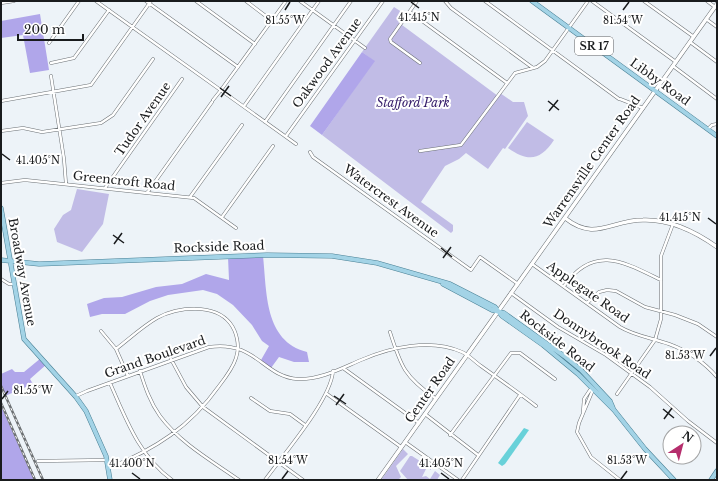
<svg xmlns="http://www.w3.org/2000/svg" width="718" height="481" font-family="'Libre Baskerville',serif">
	<style>
		.green { fill: #c1bce6 }
		.forest { fill: #b0a6ea }
		.water { fill: #68d1d9 }
		.lines { fill: none; stroke-linecap: round; stroke-linejoin: round }
		.street-casing { stroke: #6c7175; stroke-width: 3.5 }
		.secondary-casing { stroke: #6c7175; stroke-width: 4.5 }
		.primary-casing { stroke: #4a8095; stroke-width: 5 }
		.street { stroke: #fff; stroke-width: 2.5 }
		.secondary { stroke: #fff; stroke-width: 3.5 }
		.primary { stroke: #a3d3e6; stroke-width: 4 }
		.rail-casing { stroke: #6c7073; stroke-width: 2.5 }
		.rail { stroke: #fff; stroke-width: 1; stroke-dasharray: 3; stroke-linecap: butt }
		.ticks { fill: none; stroke: #191b1d; stroke-width: 1.5 }
		.labels { text-anchor: middle; stroke-width: 4; stroke-linejoin: round; paint-order: stroke }
		.shield { fill: #fff; stroke: #5e5f61; stroke-width: 1 }
		.shield-label { font-size: 11px; font-weight: bold; fill: #191b1d }
		.street-label { font-size: 12px; fill: #191b1d; stroke: #fff }
		.park-label { font-size: 12px; font-style: italic; fill: #331b69; stroke: #fff }
		.ticks-label { font-size: 10px; text-anchor: middle; fill: #191b1d; stroke: #fff; stroke-width: 4; stroke-linejoin: round; paint-order: stroke }
	</style>
	<rect width="100%" height="100%" fill="#edf3f8"/>
	<!-- green -->
	<path class="green" d="M394 7 408 16 402 25 498 96 500 93 513 102H524L528 116 505 149 503 148 488 169 466 153 459 159 445 166 421 202 453 225V231L451 233 322 135 374 61 362 52Z
		M527 122 554 140C540 161 528 162 508 148Z
		M77 189 109 194 103 224 82 252 57 242 54 229 63 215 71 210Z
		M403 449 408 454 396 466 401 477 398 480H381Z
		M410 456H412L423 463 422 465 425 467 427 465 431 468V470L427 467 422 477 426 476 430 479 435 471 440 475 437 480H408L400 471Z"/>
	<!-- forest -->
	<path class="forest" d="M40 14 49 70 30 73 23 35 1 38V21Z
		M362 52 375 61 322 135 310 126Z
		M263 256C267 292 264 341 307 352L309 362H294L279 357 271 368 261 360 269 346 262 341 252 325 233 305 217 294 203 290 168 295 150 301 125 314H102L90 317 87 304 104 298 122 297 156 287 182 284 206 274 229 280 228 257Z
		M41 358 47 364 30 379 33 384 5 396 1 388V374L12 369 15 372H24Z
		M1 406 34 480H1Z"/>
	<!-- water -->
	<path class="water" d="M524 428 529 430 505 464 502 466 498 463Z"/>
	<g class="lines">
		<defs>
			<path id="street" d="M96 1 296 144
				M146 1 238 67
				M196 1 255 44
				M246 1 271 20
				M300 1 365 48
				M417 1 390 39 391 42 420 63
				M445 1 451 8 533 68
				M485 1 619 99
				M592 1 676 62
				M644 1 694 37
				M707 1 715 7
				M1 3 14 1
				M410 12 507 83
				M706 19 717 27
				M690 42 717 62
				M49 43 79 1
				M51 63 74 58 109 10
				M673 66 717 99
				M51 76 64 159 66 184
				M221 90 286 1
				M620 99 643 108
				M213 100 221 90
				M1 101 91 85 151 1
				M244 106 319 1
				M265 122 351 1
				M708 129 712 125 717 124
				M1 131 23 128 42 132 101 123 113 115 153 59
				M286 136 383 1
				M420 151 461 145 515 73 537 67 545 61 588 1
				M310 152 313 157 471 270 480 257 518 284
				M1 183 25 180 194 198 236 228
				M105 188 182 79
				M147 193 212 102
				M190 197 242 125
				M222 217 273 146
				M532 264 620 327C635 336 652 338 669 344 688 351 704 362 717 377
				M1 279 9 284H14
				M564 286C594 244 624 262 661 280
				M511 293 558 327 606 355 650 387 688 421 717 443
				M587 303 599 292 607 290 616 291 645 307 675 315 698 324 717 337
				M101 331 116 349 128 376
				M390 332C401 367 405 377 435 398
				M171 359 186 387 203 407 303 480
				M343 368 419 423
				M140 371C145 387 150 402 160 416 180 443 212 461 239 480
				M110 383C126 419 139 456 172 480
				M327 394 401 447
				M617 394 655 340 661 319V256L673 224
				M76 396 87 391 209 347C256 340 263 377 298 379 320 380 342 368 361 360 391 347 431 338 462 352 469 355 475 362 481 366 499 379 518 392 536 406
				M251 398 270 411 290 414 305 425
				M583 412 584 399 590 390H592V392L579 423 577 432 591 457 620 480
				M425 414 478 455
				M450 435 511 353H520L555 379
				M405 442 458 480
				M38 461 107 460
				M109 468C155 449 190 427 219 386 226 377 233 368 236 358 240 346 237 332 230 323 214 303 178 307 157 318 143 326 129 339 116 349
				M265 480C283 455 331 400 333 371
				M462 480 520 395"/>
			<path id="secondary" d="M565 218C595 242 611 220 643 220 670 219 696 232 717 247
				M378 480 717 4"/>
			<path id="primary" d="M532 1 717 136
				M1 208 24 339 76 397 86 411 106 456 110 480
				M1 260 39 264 267 255 332 256 377 263 450 284 495 307 502 316 543 345 578 374 614 410 645 449 674 480
				M443 284 492 310 504 313 564 356 581 370 610 401 613 408
				M711 480 717 471"/>
		</defs>
		<!-- street casing -->
		<use href="#street" class="street-casing"/>
		<!-- secondary casing -->
		<use href="#secondary" class="secondary-casing"/>
		<!-- primary casing -->
		<use href="#primary" class="primary-casing"/>
		<!-- street -->
		<use href="#street" class="street"/>
		<!-- secondary -->
		<use href="#secondary" class="secondary"/>
		<!-- primary -->
		<use href="#primary" class="primary"/>
		<defs>
			<path id="rail" d="M1 386 43 480
				M1 403 35 480"/>
		</defs>
		<!-- rail casing -->
		<use href="#rail" class="rail-casing"/>
		<!-- rail -->
		<use href="#rail" class="rail"/>
	</g>
	<!-- ticks -->
	<path class="ticks" d="M411 2 419 8M285 10 290 2M623 10 629 2M220 88 231 96M221 97 229 86M548 101 559 110M549 111 558 100M2 154 10 160M708 218 716 224M113 235 124 243M114 244 122 233M441 248 452 257M443 258 451 247M710 356 716 348M334 396 346 404M2 399 8 391M336 405 344 394M663 409 674 418M664 419 672 408M132 473 140 479M441 473 449 479M282 479 288 471M621 479 627 471"/>
	<g class="labels">
		<!-- shield labels -->
		<rect class="shield" x="575" y="37" width="38" height="18" rx="3"/>
		<g class="shield-label">
			<text x="594" y="50">SR 17</text>
		</g>
		<!-- street labels -->
		<g class="street-label">
			<text transform="translate(327 63) rotate(-54)" y="4">Oakwood Avenue</text>
			<text transform="translate(660 82) rotate(36)" y="4">Libby Road</text>
			<text transform="translate(143 119) rotate(-55)" y="4">Tudor Avenue</text>
			<text transform="translate(592 162) rotate(-55)" y="4">Warrensville Center Road</text>
			<text transform="translate(124 181) rotate(6)" y="4">Greencroft Road</text>
			<text transform="translate(391 201) rotate(36)" y="4">Watercrest Avenue</text>
			<text transform="translate(219 247) rotate(-2)" y="4">Rockside Road</text>
			<text transform="translate(22 272) rotate(80)" y="4">Broadway Avenue</text>
			<text transform="translate(588 292) rotate(35)" y="4">Applegate Road</text>
			<text transform="translate(557 341) rotate(38)" y="4">Rockside Road</text>
			<text transform="translate(602 344) rotate(34)" y="4">Donnybrook Road</text>
			<text transform="translate(155 357) rotate(-19)" y="4">Grand Boulevard</text>
			<text transform="translate(430 390) rotate(-55)" y="4">Center Road</text>
		</g>
		<!-- park labels -->
		<g class="park-label">
			<text x="413" y="107">Stafford Park</text>
		</g>
	</g>
	<g class="ticks-label">
		<text x="419" y="21">41.415°N</text>
		<text x="285" y="24">81.55°W</text>
		<text x="623" y="24">81.54°W</text>
		<text x="38" y="164">41.405°N</text>
		<text x="680" y="221">41.415°N</text>
		<text x="685" y="359">81.53°W</text>
		<text x="33" y="394">81.55°W</text>
		<text x="288" y="464">81.54°W</text>
		<text x="627" y="464">81.53°W</text>
		<text x="132" y="467">41.400°N</text>
		<text x="441" y="467">41.405°N</text>
	</g>
	<!-- border -->
	<rect width="718" height="481" fill="none" stroke="#191b1d" stroke-width="4"/>
	<!-- north arrow -->
	<g transform="translate(682 445) rotate(36)"><circle r="19" fill="#ffffff" stroke="#a3a4a5"/>
	<path d="M0-3L7 15L0 10L-7 15Z" fill="#b62e6d"/>
	<text y="-6" font-size="11" font-weight="bold" text-anchor="middle" fill="#191b1d">N</text>
	</g>
	<!-- scale -->
	<path d="M18 34v6h65v-6" fill="none" stroke="#191b1d" stroke-width="2"/>
	<text x="24" y="34" font-size="12" fill="#191b1d" stroke="#ffffff" stroke-width="3" paint-order="stroke">200 m</text>
</svg>
